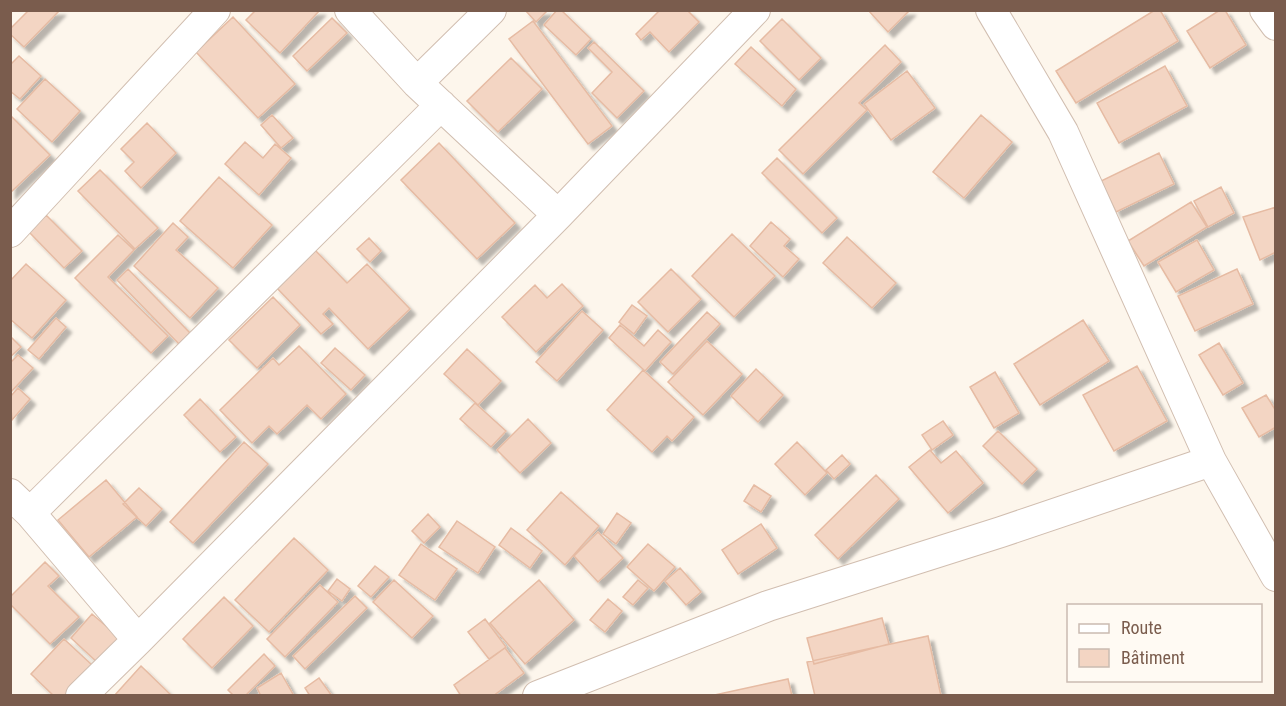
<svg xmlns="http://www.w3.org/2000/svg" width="1286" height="706" font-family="'Roboto Condensed',sans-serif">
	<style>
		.building { fill: #f3d5c3; stroke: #e6bba3; stroke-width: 1.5; filter: url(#shadow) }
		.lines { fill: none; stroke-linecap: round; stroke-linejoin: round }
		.minor-casing { stroke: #d1beb0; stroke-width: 32 }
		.minor { stroke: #fff; stroke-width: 30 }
	</style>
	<defs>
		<filter id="shadow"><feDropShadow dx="5.5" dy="5.5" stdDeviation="1.5" flood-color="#0004"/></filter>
	</defs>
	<rect width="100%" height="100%" fill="#fdf6ec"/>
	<!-- building -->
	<path class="building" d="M29 10H60L24 47 10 34V29Z
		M256 10H320L280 53 246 20Z
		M525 10H548L536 22Z
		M557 10H561L591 39 576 55 544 25Z
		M660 10H687L699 22 669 52 650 32 641 40 636 34Z
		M868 10H910L888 32Z
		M1155 10H1160L1178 41 1076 103 1056 71Z
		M1220 10H1225L1246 45 1210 68 1187 31Z
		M233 17 295 84 258 118 196 52Z
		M332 18 347 33 307 71 293 56Z
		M782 19 821 58 799 80 760 41Z
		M533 21 612 126 588 144 509 39Z
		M594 42 644 91 617 118 592 93 612 72 588 48Z
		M885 45 901 62 859 103 867 110 803 174 779 150Z
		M751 47 796 89 782 106 735 64Z
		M19 56 41 76 20 99 10 91V65Z
		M511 58 542 89 498 132 467 101Z
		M1165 66 1187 106 1119 143 1097 103Z
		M907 71 935 108 891 140 864 104Z
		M45 79 80 111 52 142 17 109Z
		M10 115 50 155 10 193Z
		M272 115 293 138 281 148 261 125Z
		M981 115 1012 142 964 198 933 172Z
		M147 123 176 153 141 188 125 171 134 162 121 149Z
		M245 142 263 158 275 144 291 158 259 195 225 164Z
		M439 143 515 223 477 259 401 180Z
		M1159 153 1174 184 1116 212 1101 181Z
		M777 158 837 218 822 233 762 173Z
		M100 170 158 228 135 249 78 191Z
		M219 177 272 225 233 268 180 221Z
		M1221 187 1234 213 1208 227 1194 201Z
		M1191 202 1207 227 1144 266 1128 241Z
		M1276 207V252L1260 260 1243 217Z
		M46 215 82 251 64 268 29 232Z
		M771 222 790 239 784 246 799 259 783 277 750 246Z
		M173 223 188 237 176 250 218 288 190 318 134 266Z
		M732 234 775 276 734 317 692 276Z
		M118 235 134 250 108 277 168 336 151 353 75 278Z
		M847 237 896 283 872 308 823 263Z
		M369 238 381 251 370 262 357 249Z
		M1197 240 1214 270 1176 292 1158 262Z
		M314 249 347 283 367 264 410 309 368 349 329 308 323 314 333 324 321 334 275 286Z
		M26 264 66 300 32 338 10 319V281Z
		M128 269 190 333 179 344 117 280Z
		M671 269 701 299 668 332 638 302Z
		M1237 269 1253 304 1195 331 1178 296Z
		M562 284 583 306 536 352 502 317 535 285 547 298Z
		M273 297 300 325 257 368 229 340Z
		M632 305 647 316 634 334 619 322Z
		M582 311 603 330 557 381 536 362Z
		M707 312 720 324 673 374 660 362Z
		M56 318 66 327 39 359 28 350Z
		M1083 320 1109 361 1040 405 1014 364Z
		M620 325 644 346 658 330 671 342 645 371 609 338Z
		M10 336 21 347 10 357Z
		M707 341 742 374 703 415 668 382Z
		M1219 343 1243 383 1223 395 1199 355Z
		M299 346 346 394 321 419 307 405 277 434 269 426 252 443 220 410 273 358 279 365Z
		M335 348 365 375 351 390 321 363Z
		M467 349 501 381 478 405 444 374Z
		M18 355 33 368 10 393V363Z
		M1137 366 1167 421 1114 451 1083 395Z
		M756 369 783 395 758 422 731 396Z
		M643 370 694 417 672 441 667 436 652 452 607 410Z
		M995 372 1019 413 994 428 970 387Z
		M18 388 30 399 12 420 10 397Z
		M1266 395 1276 411V427L1259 437 1242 408Z
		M200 399 236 437 220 452 184 415Z
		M475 403 506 431 491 447 460 419Z
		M528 419 551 443 520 473 497 450Z
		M943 421 953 435 932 450 922 435Z
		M998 431 1037 469 1022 484 983 446Z
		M244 442 268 464 193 543 170 522Z
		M797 442 827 473 805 495 775 464Z
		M930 450 941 463 956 451 983 483 948 513 909 467Z
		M842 455 850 464 834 479 826 470Z
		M876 475 899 499 838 559 815 535Z
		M106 480 137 517 89 557 58 520Z
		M754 485 771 496 761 512 744 501Z
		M139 488 162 509 146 526 123 504Z
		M561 492 599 526 565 565 527 530Z
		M617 513 631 523 616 544 603 534Z
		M428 514 440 527 424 543 412 531Z
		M457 521 495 547 478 573 439 547Z
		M761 524 777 548 738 574 722 550Z
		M511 528 542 551 530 568 499 545Z
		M598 532 623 558 598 582 574 556Z
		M294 538 328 570 269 632 235 600Z
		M421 544 457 569 435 600 399 575Z
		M648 544 675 567 654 591 627 567Z
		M45 562 59 576 48 586 79 617 50 644 10 604V597Z
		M375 566 389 577 371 597 358 586Z
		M680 568 701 592 686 605 665 581Z
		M337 579 350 589 342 601 328 591Z
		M394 580 433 616 412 638 373 602Z
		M539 580 574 620 525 664 490 623Z
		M638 580 648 588 633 605 623 597Z
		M320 585 338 602 285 657 267 639Z
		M355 596 367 608 305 669 293 656Z
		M224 597 253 626 212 668 183 639Z
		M608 599 622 611 605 632 590 620Z
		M92 614 120 638 98 663 71 638Z
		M882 618 889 644 814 664 807 638Z
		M485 619 506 647 489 659 468 632Z
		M928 636 941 696H815L807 662Z
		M64 639 92 665 64 696H54L31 674Z
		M505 648 524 673 493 696H461L454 685Z
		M264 654 275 666 245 696H234L228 690Z
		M141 666 172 696H114Z
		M281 673 294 696H261L257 688Z
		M319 678 332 696H310L305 688Z
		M788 679 792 696H710Z"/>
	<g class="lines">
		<defs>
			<path id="minor" d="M350 10 417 83 558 215
				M991 10 1063 132 1211 461 1276 576
				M1265 10 1276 25
				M417 83 491 10
				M10 232 215 10
				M10 494 30 513 138 640
				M30 513 441 105
				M81 696 138 640 558 215 755 10
				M538 696 768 606 1001 532 1211 461"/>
		</defs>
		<!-- minor casing -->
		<use href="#minor" class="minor-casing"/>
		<!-- minor -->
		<use href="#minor" class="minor"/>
	</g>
	<!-- border -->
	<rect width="1286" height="706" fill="none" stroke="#7a5c4d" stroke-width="24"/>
	<!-- legend -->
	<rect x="1067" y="604" width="195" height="78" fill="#fffaf3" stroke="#cabbb1" stroke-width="1.5"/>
	<rect x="1079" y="624" width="30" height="9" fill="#ffffff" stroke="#cabbb1" stroke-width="1.5"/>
	<text x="1121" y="634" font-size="18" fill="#7a5c4d">Route</text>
	<rect x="1079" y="649" width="30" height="18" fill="#f3d5c3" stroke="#cabbb1" stroke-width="1.5"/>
	<text x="1121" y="664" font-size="18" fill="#7a5c4d">Bâtiment</text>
</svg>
